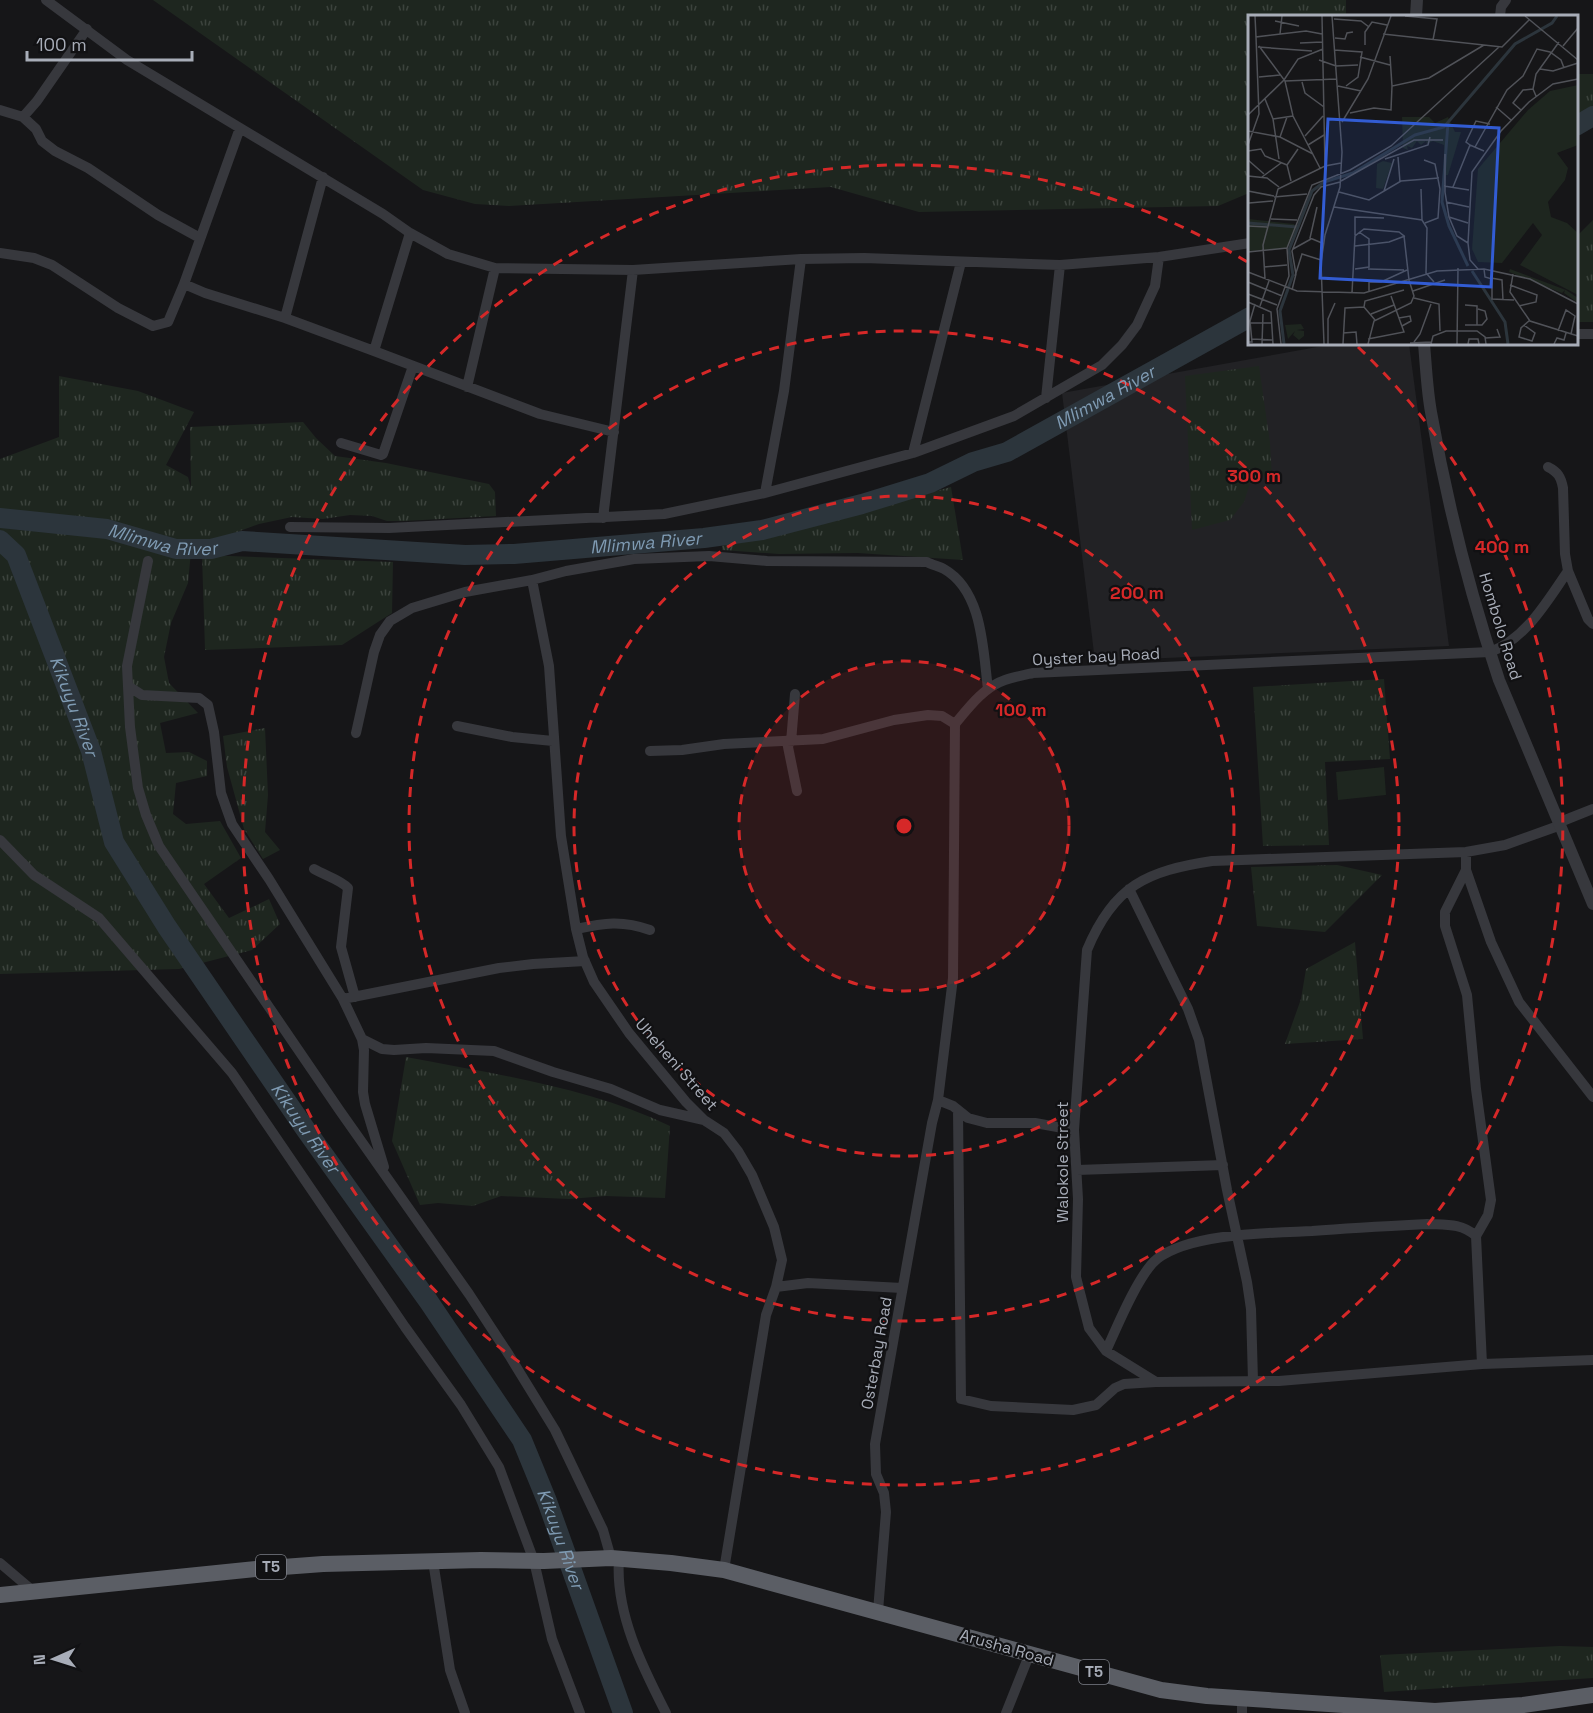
<svg xmlns="http://www.w3.org/2000/svg" width="1593" height="1713" font-family="'Space Grotesk',sans-serif">
	<style>
		.built { fill: #222225 }
		.grass { fill: url(#grass-tufts) }
		.garden { fill: #1e261f }
		.lines { fill: none; stroke-linecap: round; stroke-linejoin: round }
		.river { stroke: #2c353c; stroke-width: 20 }
		.minor { stroke: #37383d; stroke-width: 10 }
		.tertiary { stroke: #37383d; stroke-width: 12 }
		.trunk { stroke: #5b5e65; stroke-width: 16 }
		.ring { fill: none; stroke: #d62828; stroke-width: 3; stroke-dasharray: 10 8 }
		.labels { text-anchor: middle; stroke-width: 4.5; stroke-linejoin: round; paint-order: stroke }
		.shield { fill: #111113; stroke: #7b7e86; stroke-width: 1.5 }
		.shield-label { font-size: 15px; font-weight: bold; fill: #a8adb8 }
		.street-label { font-size: 16px; fill: #a8adb8; stroke: #111113 }
		.water-label { font-size: 18px; font-style: italic; fill: #7f9bb3; stroke: #111113 }
		.inset-river { fill: none; stroke: #2c353c; stroke-width: 3 }
		.inset-road { fill: none; stroke: #505258; stroke-width: 1.5 }
		.view { fill: #325cd3; fill-opacity: 0.15; stroke: #325cd3; stroke-width: 3 }
		.inset-edge { fill: none; stroke: #a8adb8; stroke-width: 3 }
		.centre { fill: #d62828; stroke: #111113; stroke-width: 3 }
		.ring-label { font-size: 18px; text-anchor: middle; font-weight: bold; fill: #d62828; stroke: #111113; stroke-width: 4.5; stroke-linejoin: round; paint-order: stroke }
	</style>
	<defs>
		<pattern id="grass-tufts" width="24" height="20" patternUnits="userSpaceOnUse" patternTransform="scale(1.5)"><rect width="24" height="20" fill="#1e261f"/><path d="M3 7l-1-3M5 7V3M7 7l1-3M15 17l-1-3M17 17v-4M19 17l1-3" fill="none" stroke="#3c433d"/></pattern>
	</defs>
	<rect width="100%" height="100%" fill="#161618"/>
	<!-- built -->
	<path class="built" d="M1334 344H1409L1449 646 1095 661 1062 393Z"/>
	<!-- grass -->
	<path class="grass" d="M153 0H1346V16H1250L1249 193 1218 206 919 212 831 187 509 206 475 204 423 190Z
		M1576 74H1593V107L1577 116Z
		M1593 220V322H1577V236Z
		M1259 366 1270 443 1272 477 1253 474 1244 502 1230 520 1192 530 1185 376Z
		M59 376 138 391 194 412 166 465 188 477 191 488 190 427 303 422 316 438 335 456 386 463 489 484 495 492 496 516 404 521H387L372 516 350 515 323 519 292 517 259 524 221 538 192 541 188 583 171 623 164 657 169 683 198 713 160 723 166 753 189 752 207 761V776L176 783 173 814 186 824 220 821 241 858 204 884 229 918 269 899 280 924 252 950 179 969 0 974V459L59 437Z
		M951 487 963 560 858 553 779 554 722 550V542L791 529Z
		M202 555 393 562 392 613 342 645 205 650Z
		M1384 679 1390 759 1325 762 1329 845 1263 846 1253 687Z
		M265 728 268 795 265 832 280 850 263 859 244 829 227 767 223 736Z
		M1337 865 1382 875 1325 932 1257 926 1251 867Z
		M1355 942 1363 1039 1285 1044 1301 999 1306 969Z
		M406 1057C494 1074 588 1087 670 1126L665 1198 606 1196 569 1199 501 1196 473 1206 438 1203 420 1205 392 1141Z
		M1560 1646 1593 1647V1678L1384 1692 1380 1655Z"/>
	<!-- garden -->
	<path class="garden" d="M1384 767 1386 795 1338 800 1336 772Z"/>
	<g class="lines">
		<!-- river -->
		<g class="river">
			<path d="M1576 126 1593 116"/>
			<path id="s1" d="M0 518 107 529 176 549H211L242 541 465 555 514 554 704 538 762 530 862 504 930 483 973 462 1007 452 1250 317"/>
			<path id="s2" d="M0 540 16 555 91 751 114 842 167 927 306 1130 429 1302 522 1440 547 1501 623 1713"/>
		</g>
		<!-- minor -->
		<path class="minor" d="M46 0 127 60 383 214 410 233 448 254 495 268 633 270 801 259 864 258 1060 265 1159 257 1250 243
			M1500 16 1501 7 1506 0
			M0 110 23 117 36 129 42 141 55 151 88 168 158 215 200 238
			M23 117 37 101 87 29
			M240 128 184 284 205 293 285 318 374 351 540 414 614 432
			M0 253 34 258 52 265 118 308 153 326 168 322 184 284
			M285 318 323 177
			M1576 334H1593
			M374 351 410 233
			M467 387 495 268
			M1046 398 1060 265
			M341 443 381 455 383 454 413 366
			M913 453 961 262
			M1548 467C1558 472 1561 477 1563 488L1565 554 1568 571 1588 619 1593 624
			M765 493 784 391 801 259
			M603 518 633 270
			M290 527 389 528 664 514 765 493 913 453 1014 416 1102 365 1122 345 1137 325 1155 286 1159 257
			M148 561 127 666 130 727 138 788 146 815 159 846 340 1111 469 1294 509 1355 555 1430 603 1530 611 1558
			M532 580 549 666 561 836 576 929 583 957 594 982 629 1033 686 1102 704 1120 724 1133 738 1151 752 1175 774 1227 782 1260 776 1287 766 1315 724 1570
			M128 686 142 695 199 698 208 705 214 732 221 793 232 824 269 879 343 999 362 1039 364 1050 363 1092 365 1104 384 1167
			M457 726 512 737 553 741
			M356 733 374 652 380 635 390 621 412 608 465 592 532 580 566 571 634 559 709 556 767 561 927 562C932 565 939 566 944 569 983 591 983 651 988 689
			M787 742 797 791
			M791 742 795 694
			M650 751 682 750 724 744 823 739 894 720 928 715 942 716 955 724
			M1560 822 1593 809
			M1561 825 1505 845 1466 852 1212 861C1147 871 1114 885 1087 950L1074 1130 1078 1199 1076 1277 1089 1328 1106 1351 1156 1382 1279 1381 1482 1364 1593 1360
			M0 840 34 875 99 918 232 1073 405 1327 461 1405 499 1467 534 1561 552 1639 580 1713
			M1466 852V870L1491 942 1519 1002 1593 1097
			M314 869C324 875 341 880 348 888L341 947 355 997
			M1466 870 1445 912V926L1467 995 1476 1089 1491 1200 1488 1215 1476 1236
			M1129 889 1188 1009 1199 1040 1227 1190 1247 1282 1251 1309 1253 1381
			M576 929C604 923 622 920 650 930
			M343 999 499 968 533 964 585 961
			M362 1039 382 1049 394 1050 426 1048 494 1051 553 1072 611 1089 660 1110 704 1120
			M938 1100 953 1106 968 1118 987 1123H1035L1074 1130
			M958 1110 961 1399 991 1406 1073 1410 1096 1405 1115 1388 1124 1384 1156 1382
			M1077 1170 1223 1165
			M776 1287 808 1283 902 1288
			M1106 1351C1116 1329 1139 1273 1157 1259 1190 1233 1270 1233 1312 1231 1351 1228 1389 1226 1427 1224 1446 1225 1461 1223 1476 1236L1482 1364
			M619 1559C615 1613 642 1666 666 1713
			M433 1561 450 1670 465 1713
			M0 1563 33 1591
			M878 1611 886 1512 884 1493 876 1474 875 1444 932 1123 938 1100 953 978 955 724C969 707 984 687 1005 680 1014 677 1024 675 1033 673L1490 652C1526 639 1547 601 1568 571
			M1242 1698V1713
			M1006 1713 1030 1653"/>
		<!-- tertiary -->
		<path class="tertiary" d="M1416 16 1417 0
			M1424 344C1426 366 1427 390 1431 412 1447 503 1470 593 1499 680L1593 904"/>
		<!-- trunk -->
		<path class="trunk" d="M0 1595 256 1569 323 1564 481 1560 544 1561 611 1558 671 1563 724 1570 1161 1690 1207 1696 1435 1711 1523 1705 1593 1695"/>
	</g>
	<!-- distance rings -->
	<circle cx="904" cy="826" r="165" fill="#d62828" fill-opacity=".12"/>
	<g class="ring">
		<circle cx="904" cy="826" r="165"/>
		<circle cx="904" cy="826" r="330"/>
		<circle cx="904" cy="826" r="495"/>
		<path d="M1358 347A660 660 0 1 1 1249 263"/>
	</g>
	<g class="labels">
		<!-- shield labels -->
		<g class="shield">
			<rect x="256" y="1555" width="30" height="24" rx="4.5"/>
			<rect x="1079" y="1660" width="30" height="24" rx="4.5"/>
		</g>
		<g class="shield-label">
			<text x="271" y="1572">T5</text>
			<text x="1094" y="1677">T5</text>
		</g>
		<!-- street labels -->
		<g class="street-label">
			<text transform="translate(1501 626) rotate(73)" y="6">Hombolo Road</text>
			<text transform="translate(1096 656) rotate(-3)" y="6">Oyster bay Road</text>
			<text transform="translate(677 1064) rotate(49)" y="6">Uheheni Street</text>
			<text transform="translate(1062 1162) rotate(-90)" y="6">Walokole Street</text>
			<text transform="translate(876 1353) rotate(-80)" y="6">Osterbay Road</text>
			<text transform="translate(1007 1647) rotate(16)" y="6">Arusha Road</text>
		</g>
		<!-- water labels -->
		<g class="water-label">
			<text dy="6" stroke="none"><textPath href="#s1" startOffset="1138">Mlimwa River</textPath></text>
			<text dy="6" stroke="none"><textPath href="#s1" startOffset="165">Mlimwa River</textPath></text>
			<text dy="6" stroke="none"><textPath href="#s1" startOffset="651">Mlimwa River</textPath></text>
			<text dy="6" stroke="none"><textPath href="#s2" startOffset="184">Kikuyu River</textPath></text>
			<text dy="6" stroke="none"><textPath href="#s2" startOffset="670">Kikuyu River</textPath></text>
			<text dy="6" stroke="none"><textPath href="#s2" startOffset="1156">Kikuyu River</textPath></text>
		</g>
	</g>
	<!-- overview -->
	<g transform="translate(1248 15)">
		<rect width="330" height="330" fill="#161618"/>
		<path d="M330 70V130L309 138 320 153 317 165 300 187 303 202 319 208 330 218V280L272 250 294 220 285 208 254 248 230 247 224 234 230 154 280 95 302 76ZM154 102H181L187 108 200 102 207 117H213L200 160H197L196 130 185 126 179 129 178 126 173 130 169 126 164 133 159 131 160 135 155 133ZM135 146 144 148 135 174 128 173 129 149ZM0 204 46 209 48 215 39 234 0 236ZM262 254 318 275 330 283V288L316 278 317 275 314 278 261 257ZM53 309 56 314 49 315 56 316V321L51 325 45 320 47 316 40 324 37 310Z" fill="#1e261f"/>
		<path class="inset-river" d="M200 108 194 187 201 211 220 251M0 208 49 212M224 256 257 307 260 329M36 329 32 296 45 260 41 235 64 176 76 167 105 158 167 120 196 112 267 29 304 8 309 1"/>
		<path class="inset-road" d="M7 1 8 22M74 1 77 151M157 1 189 4 185 25M277 1 330 45M86 4 113 6 121 12M27 6 51 11M32 19 34 1M135 19 254 32 281 5M87 23 97 24 99 18 105 17M52 28 74 27M117 30V17L124 7 139 10M11 31 37 66 45 101 72 153M315 31 330 13M10 32 64 36M86 35 114 37 110 62 98 71M142 41 144 71M112 42 142 50M71 45 88 51 110 50M292 54 305 56 330 48M11 62 32 60M37 66 88 64M54 67 57 78 76 92M90 71 113 76M288 81 285 74 288 59 311 27M17 84 25 104 31 144M248 92 263 105M273 95 265 88 275 75 285 74M102 98 126 93 143 95 144 71 181 63 236 30M0 100 36 65 50 44 75 34M25 104 45 101M94 107 120 64 143 1M0 116 32 122 65 139M57 121 75 101M32 122 39 102M0 130 11 99 8 22 58 16 74 19M60 130 76 120M222 130 218 127 228 106 242 109M227 132 259 75 275 61 289 34 302 37 313 45 316 53M0 136 13 134 17 141 39 150M197 139V177L201 202 209 221 220 228M150 142 152 167M137 144 180 130 182 122M0 145 16 159M176 145 187 149 192 174 190 203 177 208M0 161 19 163 31 172M14 162 33 148M43 166 39 150 50 134M93 166 166 125H195M196 171 221 175M205 172 222 130 236 136M173 174 174 205M0 176 26 181M136 176 146 144M91 177 121 185 153 166 191 163M26 182 59 179M198 187 221 192M1 188 25 186M69 192 62 223 74 228M86 192 174 205 179 213 178 258 186 267M201 202 220 208M23 204 49 205M0 211 19 212M107 220V202L136 203M107 231 141 227 157 221M45 234 63 224M0 237 39 233M16 252 39 250M107 254 121 252V224L111 217M120 254 156 255M230 254 222 245 220 228 224 157 253 116 281 87 305 69 330 64M236 254 237 262 244 264V284L266 285M0 257 49 276 116 278 189 256 236 254 282 264 330 289M265 259 262 277 282 306 330 321M47 261 54 239 73 245M243 263 254 265 255 285M17 264 15 230 30 174 77 151 93 148M0 267 34 281M262 270 289 280 288 287 271 291M44 275 48 259 44 236 66 180 73 172 92 167M165 276 197 265M121 277V267H133L159 255M104 278 107 221 116 214 151 217 156 221 161 265M0 279 29 290M166 283 191 289 192 316M0 287 23 297 25 329M217 290 229 291V310M12 291 21 266M116 292 117 286 156 275M123 299 146 290M151 303 162 301 163 306 154 311M2 308H24M217 310H234L239 304 237 296 230 294M276 310 287 318 284 326 271 322 273 313 274 312 282 305M310 316 318 295 327 301 323 319M95 318 108 317 109 329M237 323 252 322 249 314M4 324 24 325M120 324 156 317 143 281M0 327H4L2 306 7 289M166 327 172 319 183 289M162 328 183 327M14 329 15 299M33 329 29 294 41 261 39 233 64 170 102 155 143 131 251 32M76 329 73 248 77 220 92 172 94 137 84 1M80 329V304L87 288M95 329 97 293 116 292 127 305M120 329 126 306 163 288 166 281 161 265M183 329 185 321 198 316H229L237 322 238 329M209 329 210 253M220 329 221 324H230L231 329M306 329 309 323 316 325 318 318"/>
		<path class="view" d="M80 104 251 113 243 272 72 263Z"/>
		<rect width="330" height="330" class="inset-edge"/>
	</g>
	<circle cx="904" cy="826" r="9" class="centre"/>
	<g class="ring-label">
		<text x="1254" y="482">300 m</text>
		<text x="1502" y="553">400 m</text>
		<text x="1137" y="599">200 m</text>
		<text x="1021" y="716">100 m</text>
	</g>
	<!-- north arrow -->
	<g transform="translate(54 1659) rotate(267)" stroke="#111113" stroke-width="4.5" paint-order="stroke">
	<path d="M0-4.5L10 22L0 15L-10 22Z" fill="#a8adb8"/>
	<text y="-9" font-size="16" font-weight="bold" text-anchor="middle" fill="#a8adb8">N</text>
	</g>
	<!-- scale -->
	<path d="M27 51v9h165v-9" fill="none" stroke="#a8adb8" stroke-width="3"/>
	<text x="36" y="51" font-size="18" fill="#a8adb8" stroke="#111113" stroke-width="4.5" paint-order="stroke">100 m</text>
</svg>
